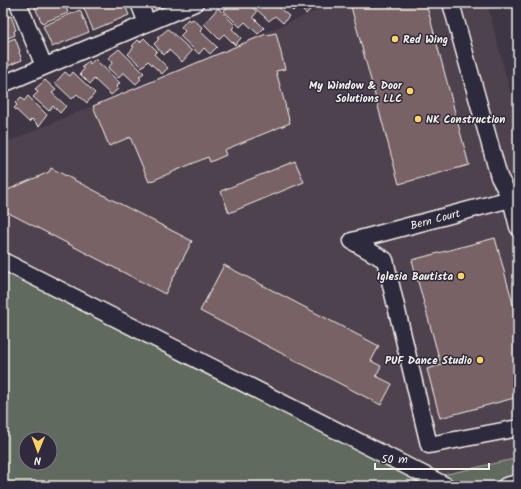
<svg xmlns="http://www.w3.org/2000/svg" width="521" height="489" font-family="Kalam,sans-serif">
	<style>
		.built { fill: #4f424f }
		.green { fill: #606a5e; stroke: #aaaea3; fill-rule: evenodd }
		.building { fill: #786265; stroke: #f4f1e8 }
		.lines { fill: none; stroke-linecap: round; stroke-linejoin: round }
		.minor-casing { stroke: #f4f1e8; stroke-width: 19 }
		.minor { stroke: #2f2a3d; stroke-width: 16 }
		.poi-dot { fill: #ffd166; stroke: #2f2a3d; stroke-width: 1.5 }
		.labels { text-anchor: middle; stroke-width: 3; stroke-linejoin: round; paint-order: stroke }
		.poi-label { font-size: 11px; font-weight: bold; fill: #f4f1e8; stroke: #2f2a3d; text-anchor: end }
		.street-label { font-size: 11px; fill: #f4f1e8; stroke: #2f2a3d }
	</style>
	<rect width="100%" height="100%" fill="#3e3545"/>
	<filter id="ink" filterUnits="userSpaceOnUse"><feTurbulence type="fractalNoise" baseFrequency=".025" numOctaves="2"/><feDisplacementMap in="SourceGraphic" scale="8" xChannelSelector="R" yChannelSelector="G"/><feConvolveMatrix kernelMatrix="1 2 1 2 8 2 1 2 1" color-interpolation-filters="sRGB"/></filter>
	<g filter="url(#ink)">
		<!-- built -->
		<path class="built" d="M335 3H487L518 122V458L439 476 3 254V144Z"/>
		<!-- green -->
		<path class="green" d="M3 254 439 476 518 458V486H3ZM26 439H50V463H26Z"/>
		<!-- building -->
		<path class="building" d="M33 3H67L65 4 68 13 42 23Z
			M92 3H124L129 15 93 30 83 6Z
			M231 3H248L257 12 253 17 264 28 258 34 245 22 240 27 224 11Z
			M257 3H280L277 6 289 16 283 23 275 16 269 21 254 7Z
			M284 3H315L316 4 306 14 298 6 293 11Z
			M350 3H426L469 165 399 184Z
			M218 8 235 25 232 29 241 38 235 45 224 34 219 39 204 24Z
			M80 10 89 32 52 47 43 26Z
			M6 11 8 17 11 16 16 30 14 31 15 35 3 40V13Z
			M188 19 190 21 193 19 203 28 200 31 217 47 210 54 204 48 199 54 180 36 185 31 181 27Z
			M168 29 192 51 182 62 169 50 164 55 154 44 159 39 157 38Z
			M276 33 285 69 276 71 290 123 224 150 226 155 210 162 208 157 149 182 130 137 109 146 93 106 266 34 267 35Z
			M15 38 20 51 19 52 22 60 3 68V43Z
			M144 38 157 51 154 54 168 68 162 74 148 61 142 67 128 54 134 47 132 46 138 40 140 42Z
			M119 49 144 73 139 77 141 79 136 84 123 72 119 78 108 68 113 62 108 58Z
			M95 59 120 83 116 87 118 89 111 95 94 79 90 84 80 74 84 69 82 67 88 61 90 64Z
			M65 72 70 76 73 72 95 93 87 103 77 94 72 99 55 83Z
			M45 80 56 90 52 93 66 106 60 113 53 106 49 111 33 97 38 92 35 89Z
			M28 96 47 115 39 126 32 119 29 122 14 108 17 105 15 103 21 97 24 101Z
			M295 161 304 182 229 213 221 191Z
			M51 168 192 241 165 294 3 210V192L49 172Z
			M495 238 518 322V379L516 380 518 387V397L440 418 427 369 441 365 412 260Z
			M224 265 379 346 371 361 381 366 376 376 392 384 381 405 200 311Z"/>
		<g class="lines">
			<defs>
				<path id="minor" d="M18 3 44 66
					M139 3 147 23
					M451 3 499 177 511 199 518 227
					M3 84 195 3
					M352 241 385 260 429 445 518 428
					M352 241 518 197
					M3 261 446 486
					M506 486 518 483"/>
			</defs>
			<!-- minor casing -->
			<use href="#minor" class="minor-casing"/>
			<!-- minor -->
			<use href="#minor" class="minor"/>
		</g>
	</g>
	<!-- markers -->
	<g class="poi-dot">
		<circle cx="395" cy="39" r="4"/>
		<circle cx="410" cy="91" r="4"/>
		<circle cx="418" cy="119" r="4"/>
		<circle cx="461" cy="276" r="4"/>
		<circle cx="480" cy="360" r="4"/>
	</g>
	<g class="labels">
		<!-- poi labels -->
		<g class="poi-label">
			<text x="403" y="43" text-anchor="start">Red Wing</text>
			<text x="402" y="89">My Window &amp; Door<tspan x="402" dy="13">Solutions LLC</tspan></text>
			<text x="426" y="123" text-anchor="start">NK Construction</text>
			<text x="453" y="280">Iglesia Bautista</text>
			<text x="472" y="364">PUF Dance Studio</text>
		</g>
		<!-- street labels -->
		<g class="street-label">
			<text transform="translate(435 219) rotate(-15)" y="4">Bern Court</text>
		</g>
	</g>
	<!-- margin -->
	<rect width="521" height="489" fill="none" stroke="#2f2a3d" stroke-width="16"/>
	<rect x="8" y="8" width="505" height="473" fill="none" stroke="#f4f1e8" stroke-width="1.5" filter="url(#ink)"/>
	<!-- north arrow -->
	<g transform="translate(38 451) rotate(181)"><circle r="19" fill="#2f2a3d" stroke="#7e7a81"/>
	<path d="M0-3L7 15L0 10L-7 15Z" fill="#ffd166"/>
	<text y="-6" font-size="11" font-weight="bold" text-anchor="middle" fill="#f4f1e8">N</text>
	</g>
	<!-- scale -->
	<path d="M375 463v6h114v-6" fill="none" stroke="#f4f1e8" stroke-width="2"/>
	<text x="381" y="463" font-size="12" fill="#f4f1e8" stroke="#2f2a3d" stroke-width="3" paint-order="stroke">50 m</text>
</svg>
